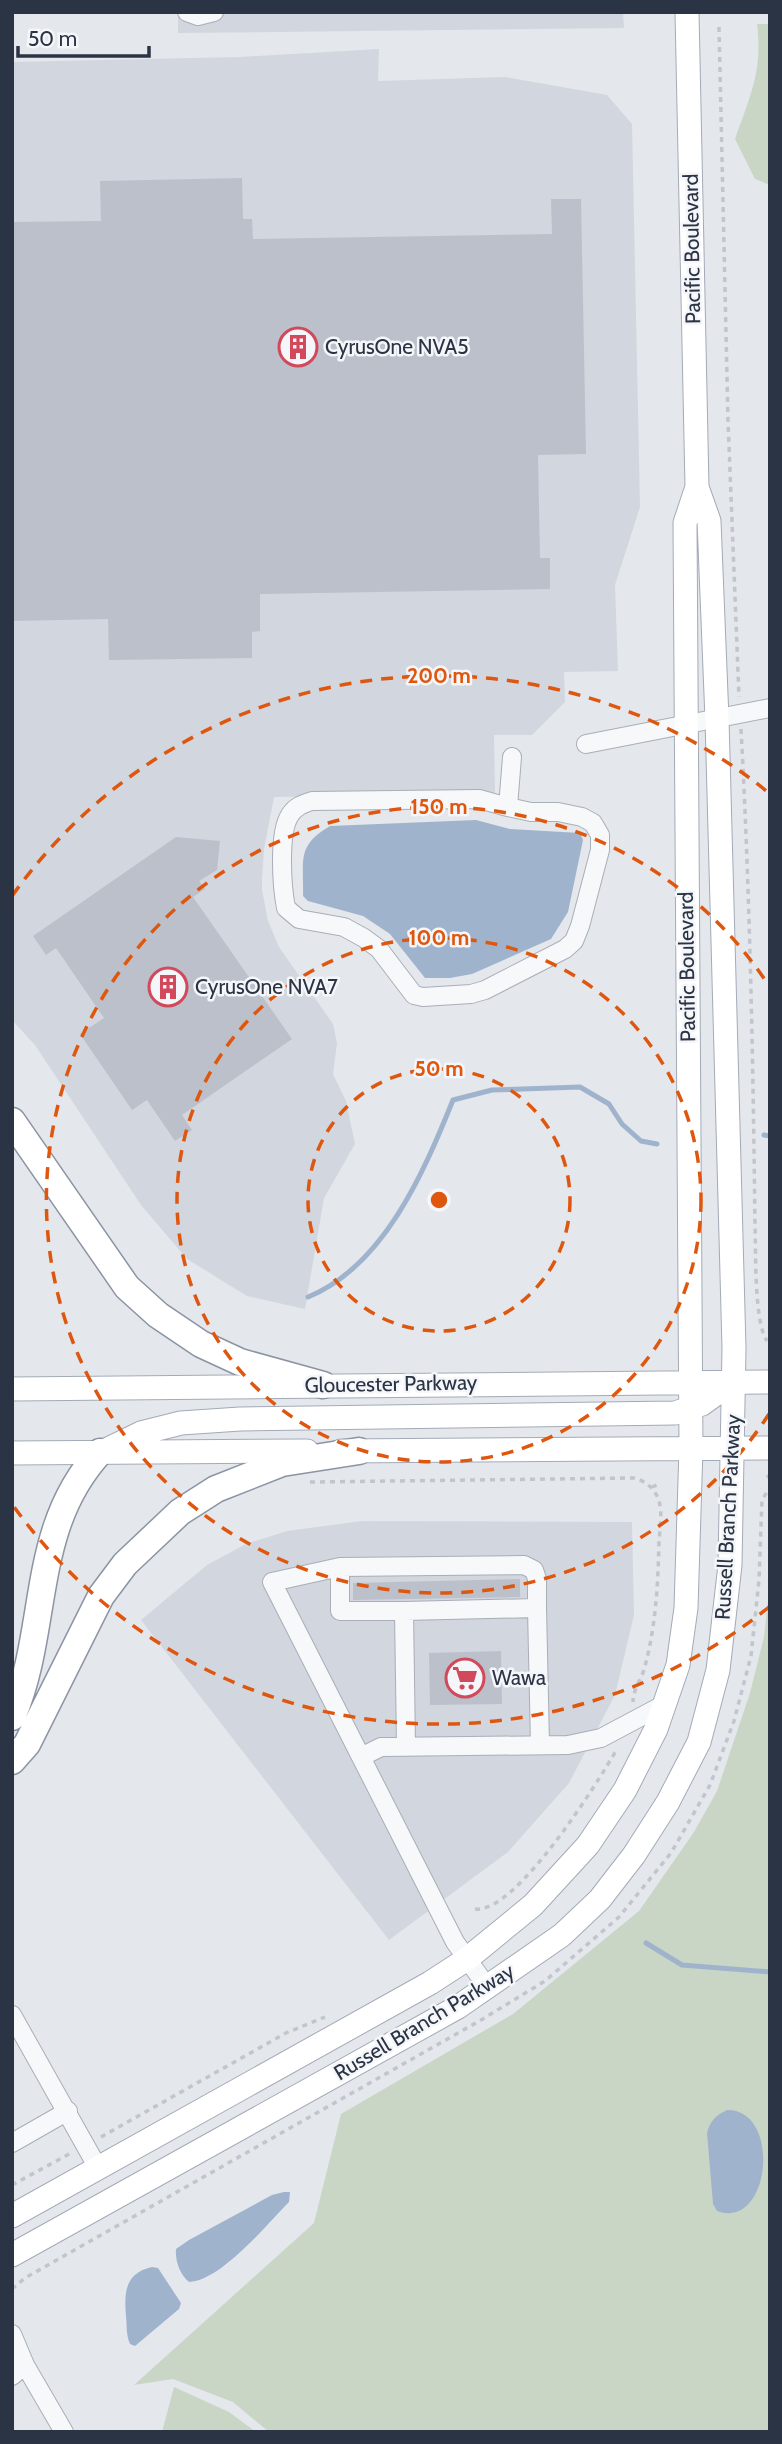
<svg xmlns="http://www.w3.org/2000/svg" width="782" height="2444" font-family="Cabin,sans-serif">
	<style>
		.built { fill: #d2d6de }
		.green { fill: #c9d6c5 }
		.water { fill: #9fb4cc }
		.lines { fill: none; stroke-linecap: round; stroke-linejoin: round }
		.stream { stroke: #9fb4cc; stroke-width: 5 }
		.building { fill: #bbc0ca }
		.minor-casing { stroke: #a9aeb7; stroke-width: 20 }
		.major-casing { stroke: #a3abb8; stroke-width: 25 }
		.highway-casing { stroke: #8b94a3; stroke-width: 29 }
		.path { stroke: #c2c5cb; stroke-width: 3.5; stroke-dasharray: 5 5; stroke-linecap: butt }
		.minor { stroke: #f7f8fa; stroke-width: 18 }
		.major { stroke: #fff; stroke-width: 23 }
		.highway { stroke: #fff; stroke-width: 26 }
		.ring { fill: none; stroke: #df570f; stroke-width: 3.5; stroke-dasharray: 12 9 }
		.labels { text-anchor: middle; stroke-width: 5; stroke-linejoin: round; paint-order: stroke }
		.street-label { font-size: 21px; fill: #2b3445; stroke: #f4f6f9 }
		.poi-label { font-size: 21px; fill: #2b3445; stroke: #f4f6f9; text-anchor: start }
		.centre { fill: #df570f; stroke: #f4f6f9; stroke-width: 3.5 }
		.ring-label { font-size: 21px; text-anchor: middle; font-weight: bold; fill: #df570f; stroke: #f4f6f9; stroke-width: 5; stroke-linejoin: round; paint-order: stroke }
	</style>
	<rect width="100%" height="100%" fill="#e4e7ec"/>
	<!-- built -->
	<path class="built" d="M178 12H623L624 28 178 33Z
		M379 49 378 81 505 77 607 95 632 124 640 507 615 585 618 671 564 672 565 702 532 735H494L495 796 398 791 397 795 274 797 264 849 262 878V890L268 921 279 947 333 1024 337 1043 333 1074 346 1101 355 1144 324 1198 305 1309 247 1296 187 1259 141 1205 35 1045 12 1020V62L239 57Z
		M362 1521 632 1522 634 1615 615 1695 569 1783 508 1852 389 1940 141 1620 207 1565 246 1544 287 1531Z"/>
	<!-- green -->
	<path class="green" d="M757 24H770V185L755 179 735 139C750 97 763 70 757 24Z
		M770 1582V2432H269L233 2402 173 2379 134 2385 314 2223 341 2114 513 2014 639 1911 694 1832 717 1791 750 1693 764 1637Z
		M174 2387 229 2412 256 2432H162Z"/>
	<!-- water -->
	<path class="water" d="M476 820 510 829 580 833 583 840 568 912 551 939 472 974 450 978H425L390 934 363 916 308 901 303 896C304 860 296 846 330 826Z
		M727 2110C782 2109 771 2231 717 2211L713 2204 707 2133C710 2121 716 2115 727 2110Z
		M284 2192H290L289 2202C267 2224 221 2281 189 2282 180 2275 175 2261 176 2249L189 2240 272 2195Z
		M152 2267 158 2268 181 2303 179 2309 135 2346 130 2344C126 2335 127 2326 126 2316 124 2292 125 2273 152 2267Z"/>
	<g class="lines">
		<!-- stream -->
		<path class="stream" d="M764 1135 770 1136
			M308 1297C384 1266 424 1172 453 1100L492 1090 580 1087 609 1104 622 1124 641 1141 657 1144
			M646 1943 682 1965 770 1972"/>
	</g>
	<!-- building -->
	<path class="building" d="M242 178 243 219H252L253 239 552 234 551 199H581L586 454 538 455 540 558H550V589L260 594V631L252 632V658L109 660 108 619 12 621V222L101 221 100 181Z
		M176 837 220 841 217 870 199 881 205 889 193 897 292 1039 182 1115 192 1130 175 1141 147 1100 132 1110 80 1034 104 1018 56 948 46 955 33 936Z
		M520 1579V1597L353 1600V1583Z
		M501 1651 502 1704 430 1705 429 1653Z"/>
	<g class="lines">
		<defs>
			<path id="minor" d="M187 12 198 16 214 12
				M586 744 770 708
				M508 807 531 812H558L582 817 593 823 600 835V850L580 926 574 941 565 949 485 990 471 994 423 997 414 995 379 949 364 938 344 927 299 919 286 908C282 887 278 833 290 815 295 807 302 804 312 801L479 799 508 807 512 757
				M340 1567V1611H404
				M406 1747 404 1611 537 1608 540 1745
				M361 1757 381 1747 568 1745 601 1738 665 1704
				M488 1988 455 1942 272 1582 340 1567 524 1565 534 1570 537 1579V1608
				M12 2015 98 2168
				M12 2143 68 2111
				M12 2334 25 2365 12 2376
				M25 2365 64 2432"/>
			<path id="major" d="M12 1389 770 1382
				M106 1450 141 1433 181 1423 240 1419 675 1413 702 1404 734 1381
				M341 1451 770 1448
				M12 1453 307 1451
				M12 2216 430 1983 467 1959 533 1905 588 1845 625 1790 656 1729 678 1665 686 1608 691 1448 685 523 697 487
				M12 2255 458 2007 562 1935 600 1899 634 1855 668 1802 699 1742 718 1670 730 1565 734 1348 717 719 709 521 697 487 687 12"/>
			<path id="highway" d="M12 1121 127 1287 158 1315 201 1344 240 1362 323 1385
				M12 1717C50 1628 29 1529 100 1452
				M12 1761 27 1744 101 1596 125 1564 180 1512 216 1489 282 1463 359 1451"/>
		</defs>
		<!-- minor casing -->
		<use href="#minor" class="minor-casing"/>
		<!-- major casing -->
		<use href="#major" class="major-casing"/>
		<!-- highway casing -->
		<use href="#highway" class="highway-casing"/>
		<!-- path -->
		<path class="path" d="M719 27 728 420 739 697
			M741 729C750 894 753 1060 755 1225 756 1250 754 1323 767 1341
			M767 1475 770 1479
			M310 1482 634 1478C645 1481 653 1487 658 1498 663 1511 660 1528 659 1541 658 1584 656 1625 645 1666 642 1679 633 1689 633 1702
			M652 1487 659 1484
			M475 1909C516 1914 598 1782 617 1749
			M101 2137 286 2033 325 2017
			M12 2185 73 2152
			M12 2289 25 2278 481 2020 545 1981 619 1917 671 1853 710 1785 734 1721 751 1656 759 1580 762 1500 770 1487"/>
		<!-- minor -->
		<use href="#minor" class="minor"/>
		<!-- major -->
		<use href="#major" class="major"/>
		<!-- highway -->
		<use href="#highway" class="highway"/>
	</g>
	<!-- distance rings -->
	<g class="ring">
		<circle cx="439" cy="1200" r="131"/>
		<circle cx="439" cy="1200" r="262"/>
		<path d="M769 1414A393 393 0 1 1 769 986"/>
		<path d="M769 1607A524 524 0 0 1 12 1504M12 896A524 524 0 0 1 769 793"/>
	</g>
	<!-- icons -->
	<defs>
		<symbol id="building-ring" viewBox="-11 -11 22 22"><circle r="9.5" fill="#f4f6f9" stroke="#d1495b" stroke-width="1.5"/><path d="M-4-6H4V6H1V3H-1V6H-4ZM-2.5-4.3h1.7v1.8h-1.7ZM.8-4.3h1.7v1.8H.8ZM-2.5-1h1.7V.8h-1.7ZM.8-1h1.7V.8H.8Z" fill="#d1495b"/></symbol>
		<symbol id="supermarket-ring" viewBox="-11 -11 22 22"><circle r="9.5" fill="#f4f6f9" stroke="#d1495b" stroke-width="1.5"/><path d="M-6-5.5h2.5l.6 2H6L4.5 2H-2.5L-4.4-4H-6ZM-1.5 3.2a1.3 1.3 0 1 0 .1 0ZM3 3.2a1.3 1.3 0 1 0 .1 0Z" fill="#d1495b"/></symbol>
	</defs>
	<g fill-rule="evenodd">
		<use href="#building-ring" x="276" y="325" width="44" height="44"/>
		<use href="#building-ring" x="146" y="965" width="44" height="44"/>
		<use href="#supermarket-ring" x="443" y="1656" width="44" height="44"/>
	</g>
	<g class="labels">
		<!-- street labels -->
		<g class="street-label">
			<text transform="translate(692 249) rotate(-91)" y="7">Pacific Boulevard</text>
			<text transform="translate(687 967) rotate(-91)" y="7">Pacific Boulevard</text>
			<text transform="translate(391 1384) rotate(-1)" y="7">Gloucester Parkway</text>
			<text transform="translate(728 1517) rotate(-87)" y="7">Russell Branch Parkway</text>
			<text transform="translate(424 2022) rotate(-31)" y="7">Russell Branch Parkway</text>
		</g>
		<!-- poi labels -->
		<g class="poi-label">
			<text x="325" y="354">CyrusOne NVA5</text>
			<text x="195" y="994">CyrusOne NVA7</text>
			<text x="492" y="1685">Wawa</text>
		</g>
	</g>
	<circle cx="439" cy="1200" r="10" class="centre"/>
	<g class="ring-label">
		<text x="439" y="683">200 m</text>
		<text x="439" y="814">150 m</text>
		<text x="439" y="945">100 m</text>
		<text x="439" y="1076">50 m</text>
	</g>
	<!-- border -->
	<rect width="782" height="2444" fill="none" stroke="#2b3445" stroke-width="28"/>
	<!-- scale -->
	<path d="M18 46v10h131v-10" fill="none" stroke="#2b3445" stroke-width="3.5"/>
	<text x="28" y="46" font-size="21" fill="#2b3445" stroke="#f4f6f9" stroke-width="5" paint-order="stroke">50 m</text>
</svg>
